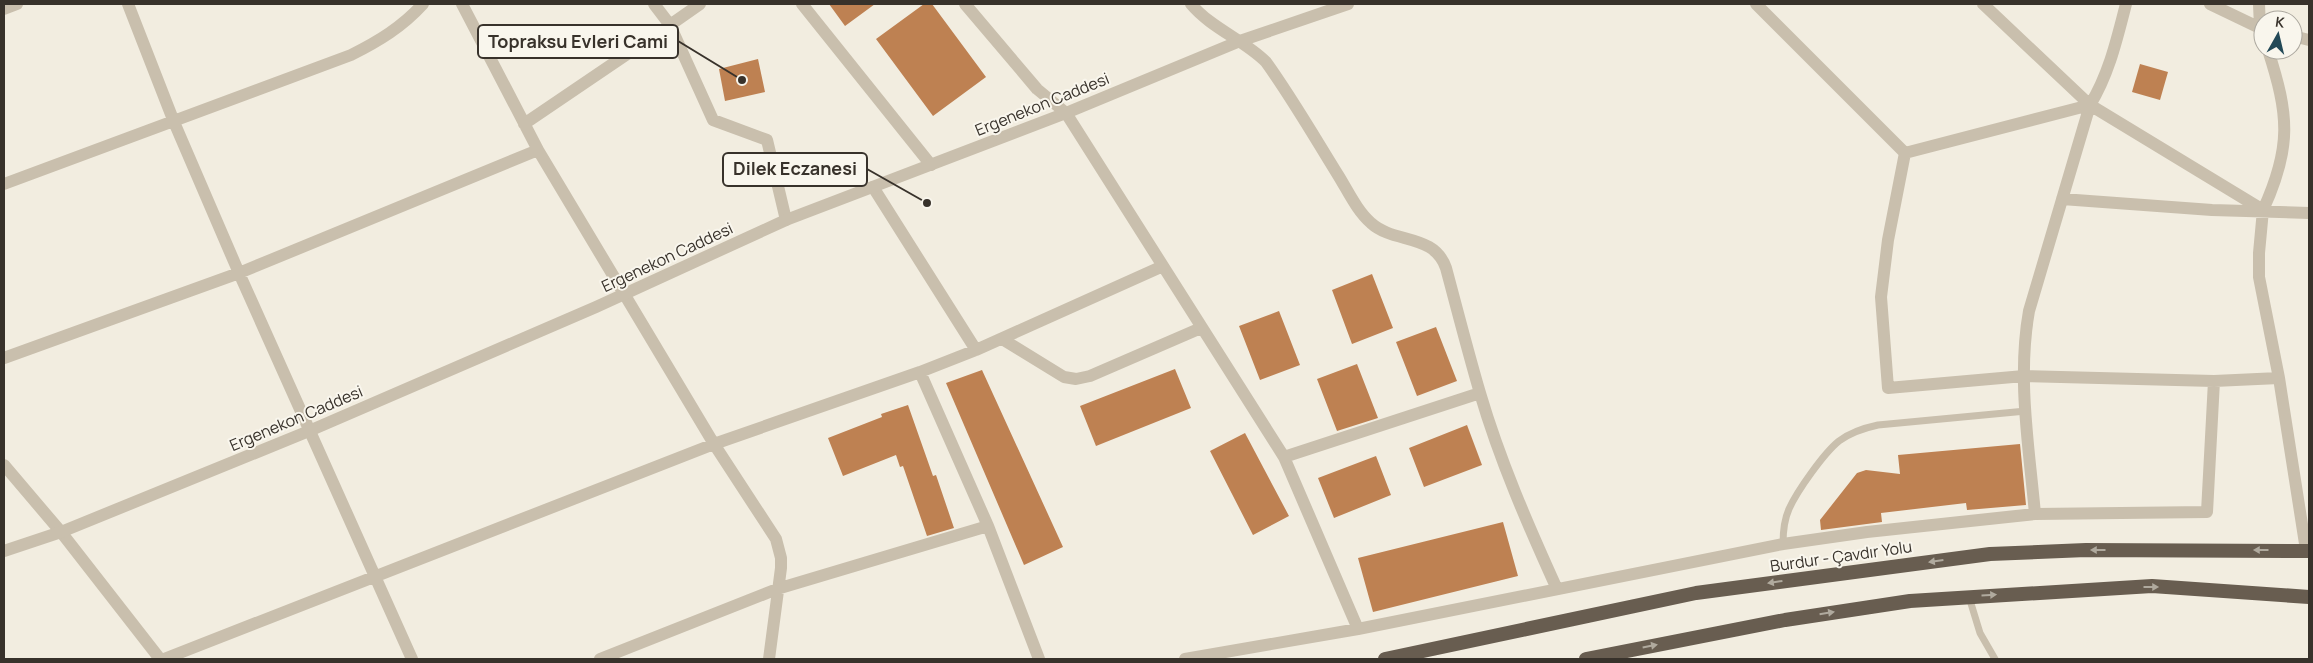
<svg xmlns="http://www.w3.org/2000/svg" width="2313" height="663" font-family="Manrope,sans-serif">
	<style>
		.building { fill: #be8152 }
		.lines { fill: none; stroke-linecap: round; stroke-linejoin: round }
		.service { stroke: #c9bfad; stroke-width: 7 }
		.minor { stroke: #c9bfad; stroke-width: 12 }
		.tertiary { stroke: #c9bfad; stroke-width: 12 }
		.trunk { stroke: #685d50; stroke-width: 14 }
		.oneway { fill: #b0aa9e }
		.labels { text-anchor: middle; stroke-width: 4; stroke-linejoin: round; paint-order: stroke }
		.street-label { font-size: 16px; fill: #38322b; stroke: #f9f6ed }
		.leader { fill: none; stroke: #38322b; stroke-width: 2 }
		.callout-dot { fill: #38322b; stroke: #f9f6ed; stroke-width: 2 }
		.callout { fill: #f9f6ed; stroke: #38322b; stroke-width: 2 }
		.callout-label { font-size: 18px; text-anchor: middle; font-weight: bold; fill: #38322b }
	</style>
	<rect width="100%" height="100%" fill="#f2ede0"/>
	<!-- building -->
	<path class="building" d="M829 4H875L845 26Z
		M924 4H932L986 77 933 116 876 39Z
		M758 59 765 92 725 101 719 69Z
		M2140 64 2168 72 2160 100 2132 92Z
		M1372 274 1393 328 1352 344 1332 290Z
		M1279 311 1300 365 1260 380 1239 326Z
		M1436 327 1457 381 1417 396 1396 342Z
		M1357 364 1378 418 1337 431 1317 379Z
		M1175 369 1191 408 1096 446 1080 406Z
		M982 370 1063 547 1024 565 946 383Z
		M908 405 933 476 936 475 954 528 927 536 903 466 900 467 896 455 843 476 828 438 882 417 881 414Z
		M1467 425 1482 465 1424 487 1409 448Z
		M1245 433 1289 516 1253 535 1210 451Z
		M2020 444 2026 505 1967 510 1966 503 1881 513 1882 522 1821 530 1820 520 1857 473 1866 470 1900 474 1898 455Z
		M1376 456 1391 495 1334 518 1318 478Z
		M1503 522 1518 576 1373 612 1358 558Z"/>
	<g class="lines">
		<!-- service -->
		<path class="service" d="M1783 544C1783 532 1784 520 1789 509 1797 491 1824 453 1839 441 1851 432 1864 428 1878 425L2026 411
			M1969 597 1980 633 1995 659"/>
		<!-- minor -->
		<path class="minor" d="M128 4 174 122 239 273 412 659
			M462 4 538 150
			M700 4 670 25 713 120 767 140 786 220
			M802 4 931 165
			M965 4 1037 89 1066 113 1284 457 1358 629
			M1191 4C1211 28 1244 40 1266 62 1292 98 1315 138 1338 175 1348 191 1357 211 1371 223 1394 244 1434 233 1446 268 1457 309 1468 352 1480 393 1500 461 1528 525 1557 589
			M1756 4 1905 153
			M1983 4 2090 105 2263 210C2292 147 2289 115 2268 50
			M2210 4 2260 28 2263 36
			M2259 4 2260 28H2263
			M2293 36 2309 40
			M2090 105 1905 153 1888 240 1881 297 1888 388 2024 376 2214 381 2279 378
			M524 124 670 25 654 4
			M4 184 351 55C379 41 402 27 423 4
			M873 187 976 350
			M2062 199 2212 210 2309 213
			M2263 210 2259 253V277L2279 378 2306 550
			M1002 339 1064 377 1076 379 1090 376 1201 328
			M4 358 239 273 538 150 714 444 776 539 781 558V568L769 659
			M920 372 988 526 1039 659
			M1284 457 1480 393
			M4 465 61 532 160 659
			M2035 514C2029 447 2017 378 2029 311L2090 105C2109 74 2117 39 2126 4
			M164 659 714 444 920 372 976 350 1163 266
			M600 659 777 589 988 526
			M1185 659 1358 629 1783 544 1867 532 2035 514 2207 512 2214 381"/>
		<!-- tertiary -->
		<path class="tertiary" d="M4 9 17 4
			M4 551 61 532 309 431 596 307 786 220 1066 113 1240 41 1348 4"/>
		<!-- trunk -->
		<path class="trunk" d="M1385 659 1696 593 1990 554 2086 550 2309 551
			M1586 659 1785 620 1910 601 2152 586 2309 597"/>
	</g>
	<!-- one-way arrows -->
	<defs><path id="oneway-solid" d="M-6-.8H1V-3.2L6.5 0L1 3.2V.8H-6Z" transform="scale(1.25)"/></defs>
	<g class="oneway">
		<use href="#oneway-solid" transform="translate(2098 550) rotate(180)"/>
		<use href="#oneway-solid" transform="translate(2261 550) rotate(180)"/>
		<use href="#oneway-solid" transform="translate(1936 561) rotate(172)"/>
		<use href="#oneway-solid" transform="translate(1775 582) rotate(172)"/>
		<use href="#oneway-solid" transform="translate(2151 587)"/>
		<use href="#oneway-solid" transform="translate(1989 595) rotate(-3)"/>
		<use href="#oneway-solid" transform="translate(1827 613) rotate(-9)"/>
		<use href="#oneway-solid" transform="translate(1650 646) rotate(-11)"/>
	</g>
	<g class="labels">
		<!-- street labels -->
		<g class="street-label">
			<text transform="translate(1042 104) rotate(-22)" y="6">Ergenekon Caddesi</text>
			<text transform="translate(667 257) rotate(-25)" y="6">Ergenekon Caddesi</text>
			<text transform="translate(296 418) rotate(-23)" y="6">Ergenekon Caddesi</text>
			<text transform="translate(1841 556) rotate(-8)" y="6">Burdur - Çavdır Yolu</text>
		</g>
	</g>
	<!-- callouts -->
	<path class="leader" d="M742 80L678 41M927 203L867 169"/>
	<g class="callout-dot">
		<circle cx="742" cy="80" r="5"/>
		<circle cx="927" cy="203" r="5"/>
	</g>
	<g class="callout">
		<rect x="478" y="25" width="200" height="33" rx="5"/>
		<rect x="723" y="153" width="144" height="33" rx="5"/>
	</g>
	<g class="callout-label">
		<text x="578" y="48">Topraksu Evleri Cami</text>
		<text x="795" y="175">Dilek Eczanesi</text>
	</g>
	<!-- border -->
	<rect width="2313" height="663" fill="none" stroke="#38322b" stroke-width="10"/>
	<!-- north arrow -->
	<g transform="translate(2278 35) rotate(8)"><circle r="24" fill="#f9f6ed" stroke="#aca89f"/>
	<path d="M0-4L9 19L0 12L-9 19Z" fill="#234957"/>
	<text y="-8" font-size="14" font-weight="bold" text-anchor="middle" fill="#38322b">K</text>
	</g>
</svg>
